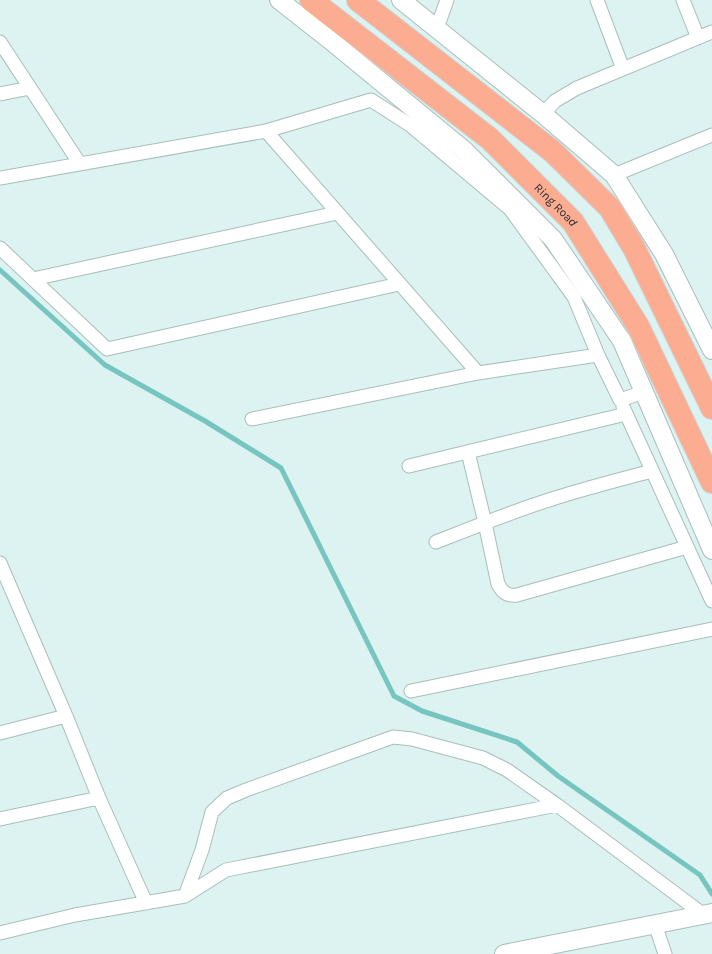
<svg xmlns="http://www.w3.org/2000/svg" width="712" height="954" font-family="Karla,sans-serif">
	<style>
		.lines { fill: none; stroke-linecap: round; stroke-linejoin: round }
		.stream { stroke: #76c5c0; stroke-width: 5 }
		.street-casing { stroke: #a8bebc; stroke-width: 15 }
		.secondary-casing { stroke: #a8bebc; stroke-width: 20 }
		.highway-casing { stroke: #cfd1d1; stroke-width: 24 }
		.street { stroke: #fff; stroke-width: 13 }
		.secondary { stroke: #fff; stroke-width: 18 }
		.highway { stroke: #fcac91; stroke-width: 22 }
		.labels { text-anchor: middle; stroke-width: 4; stroke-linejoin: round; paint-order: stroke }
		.street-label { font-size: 12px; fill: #262e2e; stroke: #fff }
	</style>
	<rect width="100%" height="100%" fill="#dcf3f1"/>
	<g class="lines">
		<!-- stream -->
		<path class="stream" d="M0 270 105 365 205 421 281 468 394 696 422 711 517 742 558 776 700 875 712 894"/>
		<defs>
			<path id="street" d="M597 0 623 69
				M683 0 698 38
				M437 28 447 0
				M0 42 80 164
				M0 94 30 88
				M543 114 555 101 577 88 712 32
				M266 131 478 373
				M614 175 712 135
				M0 178 266 131 371 100 410 125 510 209 574 297 598 355
				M0 248 107 349 399 284
				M33 279 337 213
				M623 407 712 601
				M252 419 478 373 598 355 620 400 644 392
				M468 452 485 523 498 584C503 593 507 596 517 595L687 547
				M409 466 626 414
				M436 542C474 527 511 512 549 500 583 489 618 480 652 471
				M0 563 66 716
				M411 691 712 629
				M0 733 66 716 99 798
				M0 819 99 798 146 903
				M185 896 202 850 212 812 227 798 246 790 393 737 412 739 483 758 507 770 557 805
				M655 924 665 954
				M0 933 75 915 185 896 226 870 557 805 704 915"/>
			<path id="secondary" d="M279 0 335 44 465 151 553 239 622 341 712 550
				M401 0 543 114 614 175 664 254 712 350
				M504 954 712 913"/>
			<g id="highway">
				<path id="s1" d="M311 0 490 139 573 222 638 326 712 482"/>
				<path d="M358 0 552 151 610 208 634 248 712 408"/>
			</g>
		</defs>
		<!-- street casing -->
		<use href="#street" class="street-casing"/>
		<!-- secondary casing -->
		<use href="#secondary" class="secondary-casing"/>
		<!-- highway casing -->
		<use href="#highway" class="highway-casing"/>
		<!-- street -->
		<use href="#street" class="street"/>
		<!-- secondary -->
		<use href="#secondary" class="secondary"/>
		<!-- highway -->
		<use href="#highway" class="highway"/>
	</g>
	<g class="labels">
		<!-- street labels -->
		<g class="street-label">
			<text dy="4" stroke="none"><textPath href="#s1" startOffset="320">Ring Road</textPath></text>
		</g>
	</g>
</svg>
